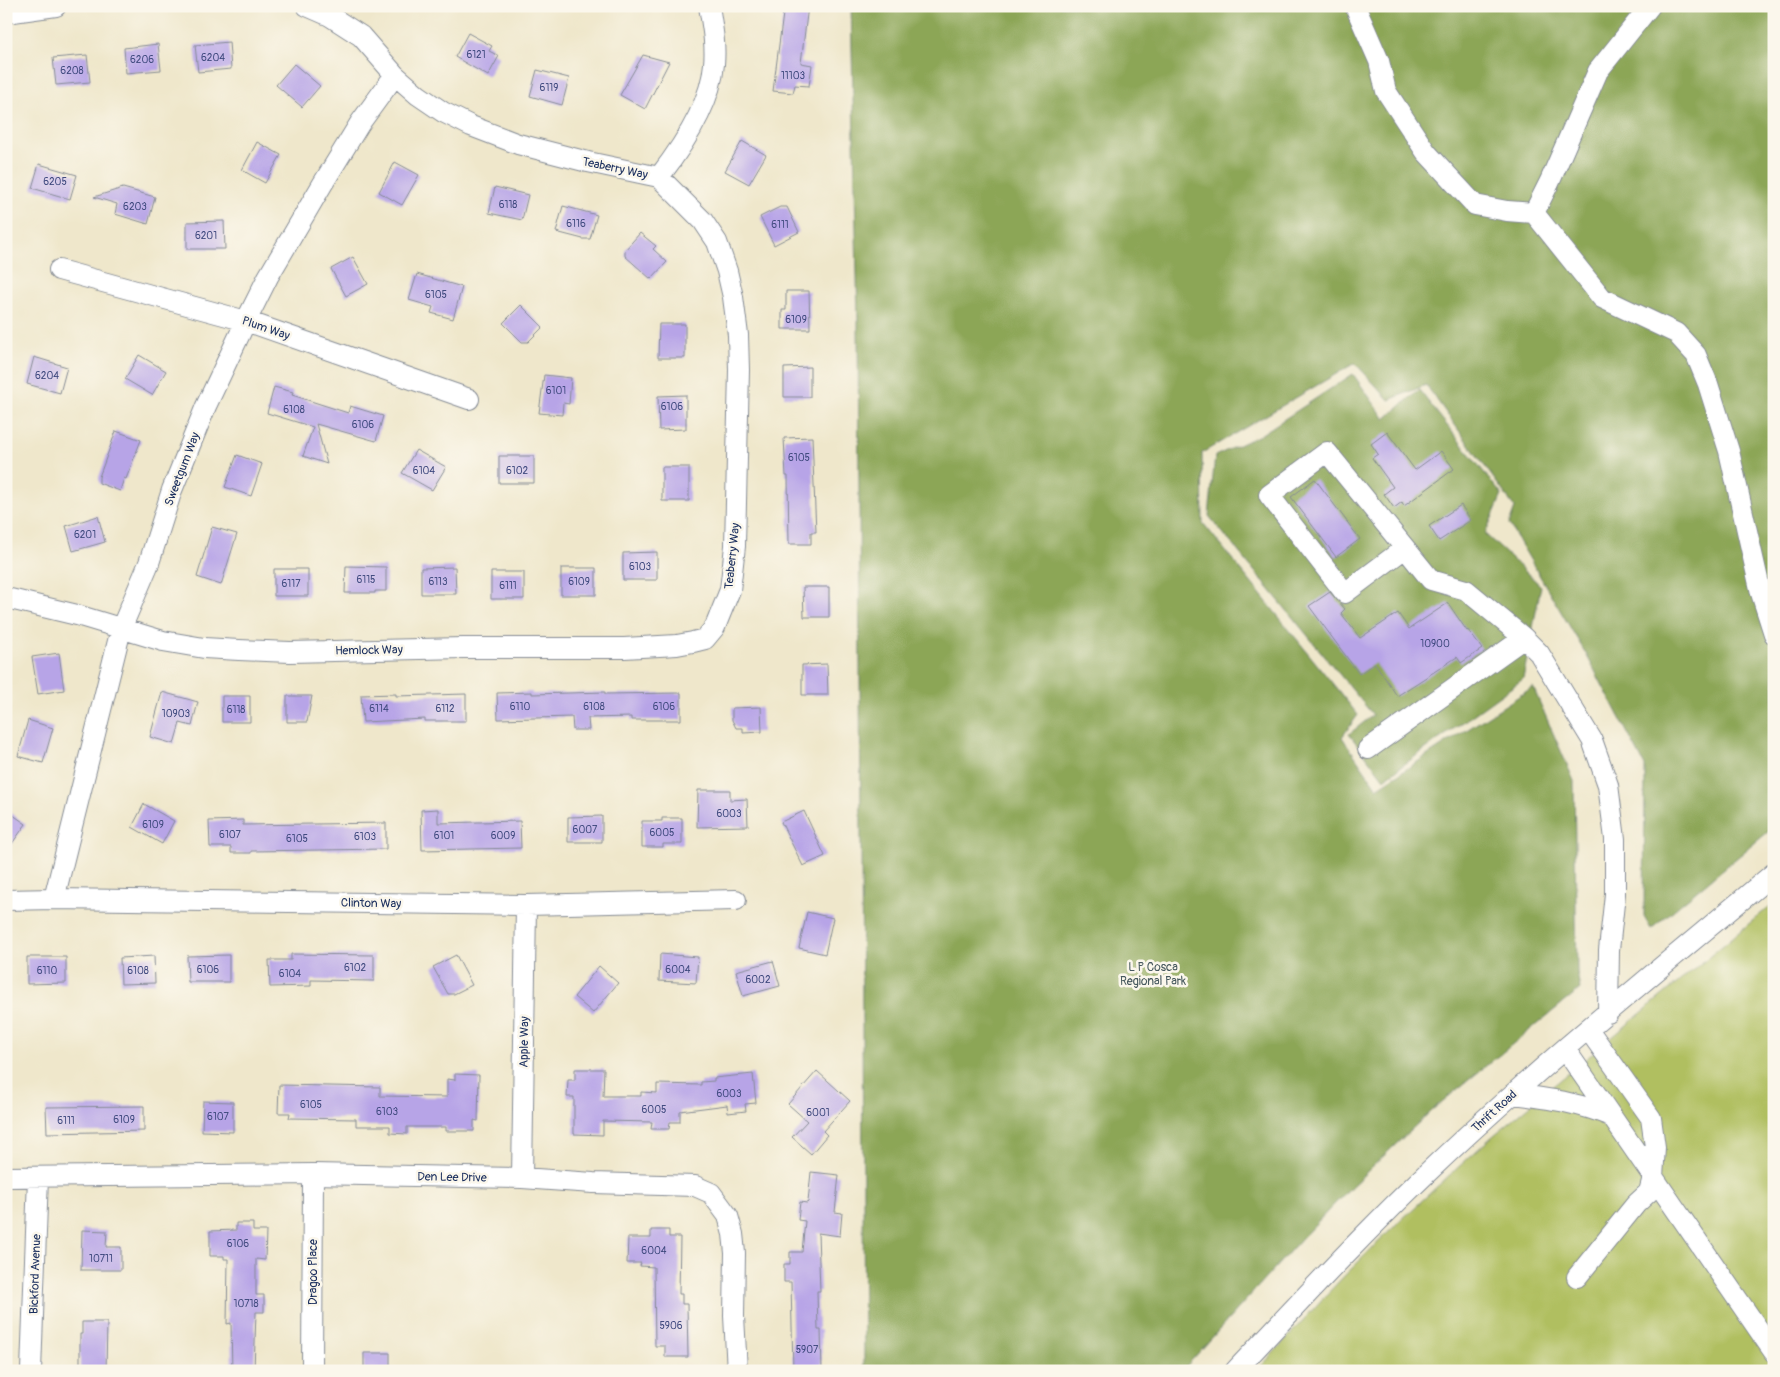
<svg xmlns="http://www.w3.org/2000/svg" width="1780" height="1377" font-family="Pangolin,sans-serif">
	<style>
		.green { fill: #b0bf61; stroke: #667760 }
		.forest { fill: #8ca657; stroke: #546a5a }
		.building { fill: #b7a4e7 }
		.lines { fill: none; stroke-linecap: round; stroke-linejoin: round }
		.minor-casing { stroke: #858b94; stroke-width: 22 }
		.minor { stroke: #fff; stroke-width: 20 }
		.labels { text-anchor: middle; stroke-width: 5; stroke-linejoin: round; paint-order: stroke }
		.number-label { font-size: 10px; fill: #424c80 }
		.street-label { font-size: 12px; fill: #1b2f5e; stroke: #fbf7ec }
		.park-label { font-size: 12px; fill: #485a5f; stroke: #fbf7ec }
	</style>
	<rect width="100%" height="100%" fill="#fbf7ec"/>
	<filter id="ink" filterUnits="userSpaceOnUse"><feTurbulence type="fractalNoise" baseFrequency=".02" numOctaves="2"/><feDisplacementMap in="SourceGraphic" scale="10" xChannelSelector="R" yChannelSelector="G"/><feConvolveMatrix kernelMatrix="1 2 1 2 8 2 1 2 1" color-interpolation-filters="sRGB"/></filter>
	<filter id="wash" filterUnits="userSpaceOnUse"><feTurbulence type="fractalNoise" baseFrequency=".0096" numOctaves="4" result="noise"/><feDisplacementMap in="SourceGraphic" scale="20" xChannelSelector="R" yChannelSelector="G"/><feGaussianBlur stdDeviation="1.12" result="paint"/><feColorMatrix in="noise" values="0 0 0 0 0 0 0 0 0 0 0 0 0 0 0 0 0 1.4 0 .05"/><feComposite in="paint" operator="in"/></filter>
	<g filter="url(#wash)">
		<rect width="100%" height="100%" fill="#efe7cb"/>
		<!-- green -->
		<path class="green" d="M1774 903V1371H1257C1280 1346 1303 1320 1326 1295 1379 1239 1436 1187 1494 1135Z"/>
		<!-- forest -->
		<path class="forest" d="M851 6H1774V827L1651 929 1644 917 1645 766 1586 654 1509 524 1515 508 1426 385 1389 400 1355 363 1202 453 1203 523 1358 715 1342 737 1377 788 1533 687 1574 781 1577 972 1580 989 1432 1110 1352 1186 1301 1239 1182 1371H864L858 323Z
			M1353 374 1385 419 1419 390 1502 495 1485 534 1541 586 1523 679 1384 779 1349 734 1373 715 1209 516 1215 456 1260 435Z"/>
		<g id="blocks">
			<!-- building -->
			<path class="building" d="M784 6H808L801 63 812 65 809 86 795 85 793 93 773 91Z
				M468 33 492 46 489 51 499 56 488 76 455 57Z
				M229 42 231 69 198 72 195 45Z
				M158 44 161 70 126 73 124 48Z
				M87 55 90 82 56 85 53 58Z
				M643 55 669 62 645 109 620 95Z
				M294 64 320 86 302 107 276 85Z
				M537 70 569 78 562 105 530 96Z
				M742 141 766 155 749 184 725 171Z
				M257 142 281 155 265 183 242 170Z
				M395 162 419 175 402 205 379 192Z
				M39 164 77 175 70 199 32 188Z
				M495 187 528 195 522 220 489 213Z
				M123 188 155 197 148 224 115 214 117 204 94 197Z
				M563 206 597 215 590 239H583L556 232Z
				M780 207H787L799 232 774 245 760 217Z
				M224 221 225 249H187V222Z
				M640 233 656 246 653 249 667 262 651 279 625 256V250Z
				M353 257 368 284 346 296 331 269Z
				M417 274 462 287 453 319 431 313 433 307 409 300Z
				M786 291H809L810 329H782V310H786Z
				M521 305 543 327 528 342H522L503 323Z
				M659 324H685V358H658Z
				M139 355 166 371 152 395 125 379Z
				M34 357 67 367 60 393 27 384Z
				M810 367V397H784V368Z
				M544 375 571 378 569 404 563 403 562 415 539 413Z
				M274 387 293 392 292 395 348 413 350 406 383 416 376 441 316 424 327 464 303 456 313 427 267 413Z
				M686 395V429L659 430 658 396Z
				M116 431 141 440 126 479 124 478 120 491 99 483V477Z
				M1387 432 1415 470 1441 451 1454 469 1404 506 1402 502 1394 508 1384 494 1393 487 1372 458 1378 454 1371 444Z
				M812 437 816 532H811V544H789L788 476H786L784 438Z
				M416 450 446 467 432 490 402 473Z
				M237 455 262 464 251 496 225 487Z
				M499 456H534V483H499Z
				M662 467H689V501H662Z
				M1315 479 1360 539 1336 557 1291 497Z
				M1461 505 1471 520 1439 541 1429 526Z
				M98 516 105 542 73 551 66 526Z
				M212 527 237 534 221 585 197 577Z
				M657 552V580H623V553Z
				M346 566 386 567V591H375V593H345Z
				M455 567 456 594H421V568Z
				M561 568H596V595H561Z
				M274 569H308V596H274Z
				M491 572H524V599H491Z
				M803 587H829V617H804Z
				M1330 592 1345 609 1341 613 1360 638 1398 613 1409 629 1448 603 1467 631 1468 630 1482 649 1461 663 1457 657 1397 696 1375 663 1359 674 1309 606Z
				M59 653 64 690 38 694 32 657Z
				M827 664 828 695H802V665Z
				M162 692 198 702 192 726 180 723 174 744 150 737Z
				M532 692V694L605 692V694L681 693V720H631V717L588 718 589 730H573L572 717 498 719 497 693Z
				M396 694V696L466 694V721H425V719L363 722 361 695Z
				M222 696H250V722H222Z
				M287 696H312L307 722H287Z
				M761 707 762 732 743 733V728H736L732 720V708Z
				M28 720 53 728 43 763 18 756Z
				M698 790H730V800L747 799 748 826 697 827Z
				M144 804 174 821 162 844 132 827Z
				M438 809V823L520 821 521 848 422 850 421 810Z
				M6 810 26 824 6 852Z
				M804 811 825 856 803 866 781 822Z
				M602 816V842H568V817Z
				M662 818H682V844H663V847H642V821H662Z
				M243 820V825L386 823V849L251 851V853H231V847H210L209 821Z
				M807 912 833 918 825 954 799 948Z
				M291 954 374 955V981L311 980V986L270 987 269 960H291Z
				M660 954 698 957 696 983 659 981Z
				M229 955V982H188L187 956Z
				M456 955 472 985 454 994H448L433 967Z
				M154 956 155 983 121 984 120 958Z
				M27 957H66V983L27 984Z
				M773 961 780 986 743 996 736 971Z
				M599 966 618 983 593 1013 574 997Z
				M575 1069H604L603 1096H641V1092L657 1093V1084L701 1085V1082L714 1081V1078L753 1074 756 1103 745 1104 746 1111 728 1113 727 1105 680 1111V1122H670L669 1129H651L652 1122 603 1121V1135L574 1134V1097H567L568 1080H575Z
				M817 1071 850 1101 823 1131 827 1135 811 1154 792 1137 807 1121 788 1104Z
				M455 1074 479 1075 478 1121 474 1120V1131H446V1127H407V1134L390 1133V1126H356V1119L289 1118 290 1113H278L279 1085 380 1087V1096L447 1097V1079L455 1080Z
				M203 1101 233 1102V1132L202 1131Z
				M144 1106V1131L47 1133 46 1107Z
				M811 1172 839 1175 835 1212 842 1213 840 1236 818 1233 820 1291H817L818 1330H821L822 1371H793L791 1282H784V1264H790V1252H802L805 1221 798 1220 800 1202 807 1203 808 1202Z
				M236 1223H253V1231H266L265 1260 256 1259V1295H264V1312H256L254 1371H232L231 1323 227 1324 228 1259H224V1256H210V1231L236 1230Z
				M82 1230 107 1231 106 1247H121V1270H81Z
				M651 1230H669V1237H680L679 1294H682V1304H687L688 1357H665V1346H655L654 1267 640 1266 641 1263H627L628 1238H651Z
				M82 1322H107L106 1371H80V1334H82Z
				M364 1353H390V1371H364Z"/>
		</g>
	</g>
	<g filter="url(#ink)">
		<use href="#blocks" fill-opacity="0" stroke="#858b94" stroke-width="1"/>
		<g class="lines">
			<defs>
				<path id="minor" d="M1355 6 1379 61 1386 91 1426 152 1475 205 1507 211 1534 213 1602 298 1676 333 1696 355 1708 384 1729 451 1761 593 1774 634
					M6 13 56 6
					M659 177C683 146 711 104 714 64 716 44 712 25 709 6
					M1534 213 1550 181 1598 71 1650 6
					M59 270 246 321 469 399
					M6 598 77 615 163 641 204 648 239 650 290 652 463 648H624L677 645 693 642 705 639 715 627 730 590 735 546 739 370 738 335 733 297 727 271 717 242 703 221 659 177 588 162 518 144 471 126 443 112 418 95 395 75 361 36 330 16 307 6
					M1524 638 1539 653 1592 740 1608 785 1615 839V894L1609 950 1608 1013
					M1368 749 1524 638 1466 590 1431 580 1327 452 1269 495 1345 593 1405 548
					M54 899 121 629 149 563 172 490 206 406 246 321 268 277 322 185 360 123 395 75
					M6 900 54 899 526 905 736 900
					M1565 1049 1774 1352
					M1513 1094C1549 1099 1577 1102 1611 1116
					M6 1177 313 1174 522 1178 593 1183 695 1186 711 1193 728 1216 733 1234 735 1253 734 1316 737 1371
					M522 1178 526 905
					M1577 1277 1636 1204 1649 1192 1653 1177 1655 1147 1651 1118 1588 1029
					M31 1371 38 1177
					M312 1371 313 1174
					M1235 1371C1298 1304 1361 1236 1427 1173 1538 1067 1657 971 1774 873"/>
			</defs>
			<!-- minor casing -->
			<use href="#minor" class="minor-casing"/>
			<!-- minor -->
			<use href="#minor" class="minor"/>
		</g>
	</g>
	<g class="labels">
		<!-- number labels -->
		<g class="number-label">
			<text x="476" y="58">6121</text>
			<text x="213" y="61">6204</text>
			<text x="142" y="63">6206</text>
			<text x="72" y="74">6208</text>
			<text x="793" y="79">11103</text>
			<text x="549" y="91">6119</text>
			<text x="55" y="185">6205</text>
			<text x="508" y="208">6118</text>
			<text x="135" y="210">6203</text>
			<text x="576" y="227">6116</text>
			<text x="780" y="228">6111</text>
			<text x="206" y="239">6201</text>
			<text x="436" y="298">6105</text>
			<text x="796" y="323">6109</text>
			<text x="47" y="379">6204</text>
			<text x="556" y="394">6101</text>
			<text x="672" y="410">6106</text>
			<text x="294" y="413">6108</text>
			<text x="363" y="428">6106</text>
			<text x="799" y="461">6105</text>
			<text x="424" y="474">6104</text>
			<text x="517" y="474">6102</text>
			<text x="85" y="538">6201</text>
			<text x="640" y="570">6103</text>
			<text x="366" y="583">6115</text>
			<text x="438" y="585">6113</text>
			<text x="579" y="585">6109</text>
			<text x="291" y="587">6117</text>
			<text x="508" y="589">6111</text>
			<text x="1435" y="647">10900</text>
			<text x="520" y="710">6110</text>
			<text x="594" y="710">6108</text>
			<text x="664" y="710">6106</text>
			<text x="379" y="712">6114</text>
			<text x="445" y="712">6112</text>
			<text x="236" y="713">6118</text>
			<text x="176" y="717">10903</text>
			<text x="729" y="817">6003</text>
			<text x="153" y="828">6109</text>
			<text x="585" y="833">6007</text>
			<text x="662" y="836">6005</text>
			<text x="230" y="838">6107</text>
			<text x="444" y="839">6101</text>
			<text x="503" y="839">6009</text>
			<text x="365" y="840">6103</text>
			<text x="297" y="842">6105</text>
			<text x="355" y="971">6102</text>
			<text x="208" y="973">6106</text>
			<text x="678" y="973">6004</text>
			<text x="47" y="974">6110</text>
			<text x="138" y="974">6108</text>
			<text x="290" y="977">6104</text>
			<text x="758" y="983">6002</text>
			<text x="729" y="1097">6003</text>
			<text x="311" y="1108">6105</text>
			<text x="654" y="1113">6005</text>
			<text x="387" y="1115">6103</text>
			<text x="818" y="1116">6001</text>
			<text x="218" y="1120">6107</text>
			<text x="124" y="1123">6109</text>
			<text x="66" y="1124">6111</text>
			<text x="238" y="1247">6106</text>
			<text x="654" y="1254">6004</text>
			<text x="101" y="1262">10711</text>
			<text x="246" y="1307">10718</text>
			<text x="671" y="1329">5906</text>
			<text x="807" y="1353">5907</text>
		</g>
		<!-- street labels -->
		<g class="street-label">
			<text transform="translate(615 168) rotate(12)" y="4">Teaberry Way</text>
			<text transform="translate(266 328) rotate(19)" y="4">Plum Way</text>
			<text transform="translate(182 469) rotate(-69)" y="4">Sweetgum Way</text>
			<text transform="translate(732 556) rotate(-84)" y="4">Teaberry Way</text>
			<text transform="translate(369 650) rotate(-1)" y="4">Hemlock Way</text>
			<text transform="translate(371 903) rotate(1)" y="4">Clinton Way</text>
			<text transform="translate(524 1042) rotate(-89)" y="4">Apple Way</text>
			<text transform="translate(1494 1111) rotate(-42)" y="4">Thrift Road</text>
			<text transform="translate(452 1177) rotate(1)" y="4">Den Lee Drive</text>
			<text transform="translate(313 1272) rotate(-90)" y="4">Dragoo Place</text>
			<text transform="translate(35 1274) rotate(-88)" y="4">Bickford Avenue</text>
		</g>
		<!-- park labels -->
		<g class="park-label">
			<text x="1153" y="971">L P Cosca<tspan x="1153" dy="14">Regional Park</tspan></text>
		</g>
	</g>
	<!-- margin -->
	<rect width="1780" height="1377" fill="none" stroke="#fbf7ec" stroke-width="25"/>
</svg>
